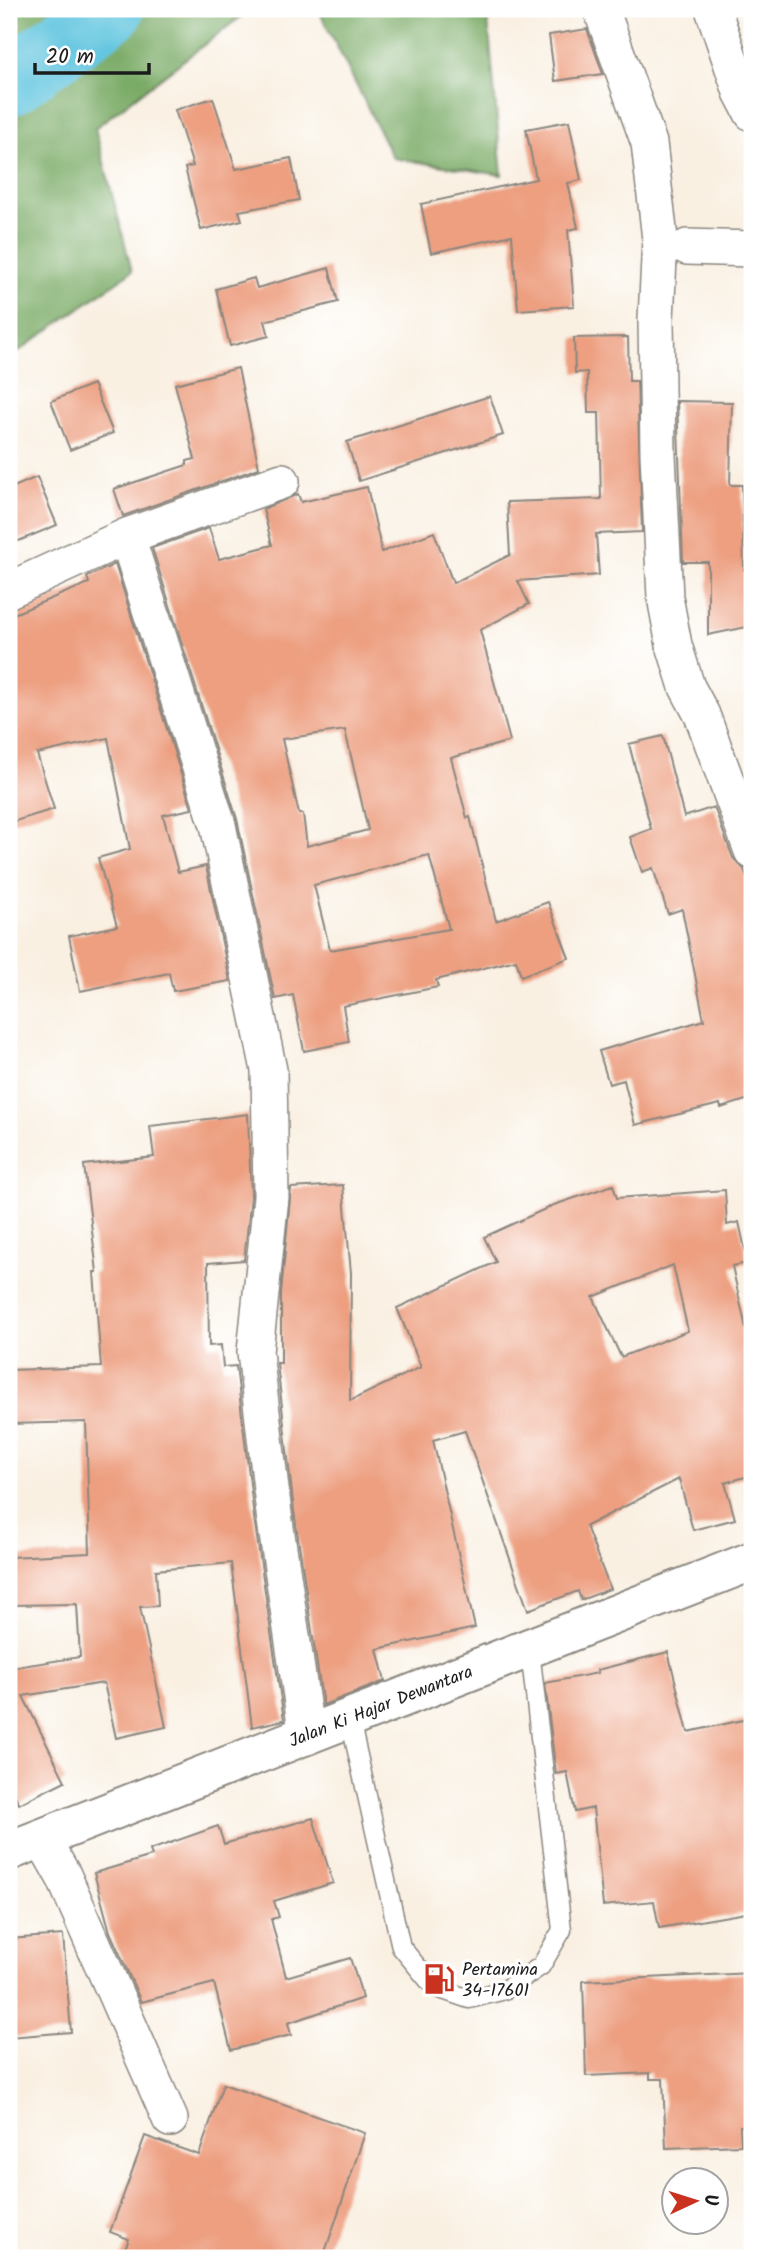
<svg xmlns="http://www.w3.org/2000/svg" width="761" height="2267" font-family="Kalam,sans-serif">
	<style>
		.forest { fill: #7aab66; stroke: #4b6441; stroke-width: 2 }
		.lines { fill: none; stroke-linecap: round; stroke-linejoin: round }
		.river { stroke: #61c5df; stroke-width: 68 }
		.building { fill: #ed9f80; fill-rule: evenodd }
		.lane-casing { stroke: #8a867f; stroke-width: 21 }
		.street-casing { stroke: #8a867f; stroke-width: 38 }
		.secondary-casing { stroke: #8a867f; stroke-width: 42 }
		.lane { stroke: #fff; stroke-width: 18 }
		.street { stroke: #fff; stroke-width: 35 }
		.secondary { stroke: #fff; stroke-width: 38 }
		.labels { text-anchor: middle; stroke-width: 6; stroke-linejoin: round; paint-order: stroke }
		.street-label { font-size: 18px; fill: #1c1c1c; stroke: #fff }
		.poi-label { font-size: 18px; fill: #1c1c1c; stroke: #fff; text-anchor: start }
	</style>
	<rect width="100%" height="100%" fill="#fff"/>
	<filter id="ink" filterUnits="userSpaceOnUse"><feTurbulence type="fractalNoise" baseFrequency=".0143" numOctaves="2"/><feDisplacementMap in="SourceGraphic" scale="14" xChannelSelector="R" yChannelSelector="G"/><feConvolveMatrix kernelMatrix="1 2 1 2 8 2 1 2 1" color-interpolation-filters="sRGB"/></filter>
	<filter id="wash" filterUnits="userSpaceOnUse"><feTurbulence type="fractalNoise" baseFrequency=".00686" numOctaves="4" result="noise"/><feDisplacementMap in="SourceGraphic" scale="28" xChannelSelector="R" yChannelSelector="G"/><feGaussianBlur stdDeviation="1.57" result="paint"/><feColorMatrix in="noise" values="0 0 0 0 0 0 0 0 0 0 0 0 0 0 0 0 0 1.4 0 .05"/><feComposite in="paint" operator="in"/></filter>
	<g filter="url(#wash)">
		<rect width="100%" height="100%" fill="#f9f0e2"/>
		<!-- forest -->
		<path class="forest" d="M9 9H251L95 128 132 271 9 358Z
			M318 9H487L502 175 393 158Z"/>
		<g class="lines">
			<!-- river -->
			<path class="river" d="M9 82 110 9"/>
		</g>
		<g id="blocks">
			<!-- building -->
			<path class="building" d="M587 29 603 74 555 81 549 35Z
				M213 98 236 169 291 158 299 200 239 211 242 220 201 230 185 168 193 166 175 110Z
				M569 121 581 180 568 183 578 228 568 230 574 306 518 310 512 235 431 253 421 204 536 179 526 129Z
				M329 268 338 302 265 321 269 336 230 346 216 289 254 278 257 288Z
				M628 337 629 381H637L642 532 596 534 599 575 518 581 529 604 480 630 510 741 451 758 467 818 470 817 496 921 548 902 569 958 521 976 516 960 436 980 438 987 343 1006 349 1042 304 1051 293 995 275 999 237 819 152 548 209 528 219 559 272 545 263 509 298 494 301 502 367 487 382 552 434 532 453 583 510 555 507 502 601 499 599 413H588L587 372 575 373 574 338ZM345 730 368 830 307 846 303 814H299L282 739ZM429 855 449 929 330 950 314 885Z
				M238 368 259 468 123 516 114 489 187 465V461L195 459 175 384Z
				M93 384 113 433 70 450 51 401Z
				M490 396 503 435 359 481 347 442Z
				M677 401 732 402 730 485H742L744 570H752V626L708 635V562H683Z
				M37 477 57 525 9 545V489Z
				M115 564 192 809 163 815 178 872 206 866 230 981 173 991 169 973 80 991 69 936 117 926 98 858 130 849 108 738 37 754 54 809 9 823V616L89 583 87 577Z
				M663 736 684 817 714 807 733 858 744 869 752 895V1098L721 1108 720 1104 635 1125 624 1080 609 1084 599 1051 704 1020 682 909 668 914 653 868 642 872 630 837 651 829 629 744Z
				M248 1114 251 1196 244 1260 208 1263 209 1346 221 1345 223 1367 236 1366 254 1517 284 1720 252 1727 231 1563 156 1570 158 1606 140 1607 166 1727 116 1738 104 1683 23 1696 65 1781 19 1804 9 1783V1668L80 1657 77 1604 9 1605V1557L90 1553 86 1422 9 1424V1370L101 1367 94 1272H97L84 1165 154 1157 150 1126Z
				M343 1185 351 1273 350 1401 421 1367 397 1308 496 1262 484 1237 554 1205 613 1185 617 1198 725 1190 727 1225 739 1222 748 1263 732 1266 752 1355V1475L725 1483 735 1519 693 1530 679 1479 586 1526 610 1589 581 1600 578 1591 528 1610 465 1431 433 1440 475 1628 377 1649 385 1681 323 1705 294 1511 277 1363H281V1293L291 1188ZM673 1265 688 1331 621 1357 593 1297Z
				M668 1652 688 1732 752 1718V1912L659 1928 654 1901 603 1906 593 1808 575 1812 567 1772 556 1774 545 1683 598 1673 597 1670Z
				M313 1818 333 1883 274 1901 279 1917 271 1919 286 1977 350 1958 363 1998 288 2023 291 2035 231 2050 214 1983 141 2002 110 1932 94 1873 152 1856 150 1850 218 1826 224 1844Z
				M63 1935 71 2032 9 2037V1939Z
				M752 1973V2125L740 2126 741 2145 666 2148 663 2079H650V2073L586 2076 583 1981Z
				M223 2084 365 2133 323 2258H121L129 2239 110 2232 145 2136 199 2155Z"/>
		</g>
	</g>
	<g filter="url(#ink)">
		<use href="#blocks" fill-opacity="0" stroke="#8a867f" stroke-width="2"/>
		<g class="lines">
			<defs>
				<path id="lane" d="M350 1720 401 1947 434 1987 469 1999 505 1990 541 1966 562 1930 530 1650"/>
				<path id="street" d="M601 9 649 143 660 239 656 319 658 455 665 597 674 645 687 687 702 715 752 851
					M713 9 741 92 752 113
					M687 247 752 249
					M127 536 218 825 269 1070 271 1197 255 1352 274 1514 307 1737
					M9 590 127 536 282 481
					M43 1840 64 1877 170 2119"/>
				<g id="secondary">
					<path id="s1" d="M9 1851 752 1561"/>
				</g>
			</defs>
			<!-- lane casing -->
			<use href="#lane" class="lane-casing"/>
			<!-- street casing -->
			<use href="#street" class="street-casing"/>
			<!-- secondary casing -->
			<use href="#secondary" class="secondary-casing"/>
			<!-- lane -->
			<use href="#lane" class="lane"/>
			<!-- street -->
			<use href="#street" class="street"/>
			<!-- secondary -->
			<use href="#secondary" class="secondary"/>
		</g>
	</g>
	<!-- icons -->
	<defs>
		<symbol id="fuel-bare" viewBox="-9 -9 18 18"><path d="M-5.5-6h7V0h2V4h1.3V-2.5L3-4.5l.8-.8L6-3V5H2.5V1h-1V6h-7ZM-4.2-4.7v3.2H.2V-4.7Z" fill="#c8321e" stroke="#fff" stroke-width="2.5" paint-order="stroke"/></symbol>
	</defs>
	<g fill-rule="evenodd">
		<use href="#fuel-bare" x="417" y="1957" width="44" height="44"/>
	</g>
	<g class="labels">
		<!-- street labels -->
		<g class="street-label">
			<text dy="6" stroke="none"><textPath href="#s1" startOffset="399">Jalan Ki Hajar Dewantara</textPath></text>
		</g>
		<!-- poi labels -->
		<g class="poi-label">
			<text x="462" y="1975">Pertamina<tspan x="462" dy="21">34-17601</tspan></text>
		</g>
	</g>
	<!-- margin -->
	<rect width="761" height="2267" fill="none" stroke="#fff" stroke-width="35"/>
	<!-- north arrow -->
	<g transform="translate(695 2201) rotate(86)"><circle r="33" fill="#ffffff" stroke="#a4a4a4" stroke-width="2"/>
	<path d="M0-5L12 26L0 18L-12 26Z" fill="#c8321e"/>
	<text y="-10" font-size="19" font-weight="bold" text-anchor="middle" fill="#1c1c1c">U</text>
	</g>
	<!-- scale -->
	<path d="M35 63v10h114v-10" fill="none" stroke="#1c1c1c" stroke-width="3.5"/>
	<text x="46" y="63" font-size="21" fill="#1c1c1c" stroke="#ffffff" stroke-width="5" paint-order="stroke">20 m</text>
</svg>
